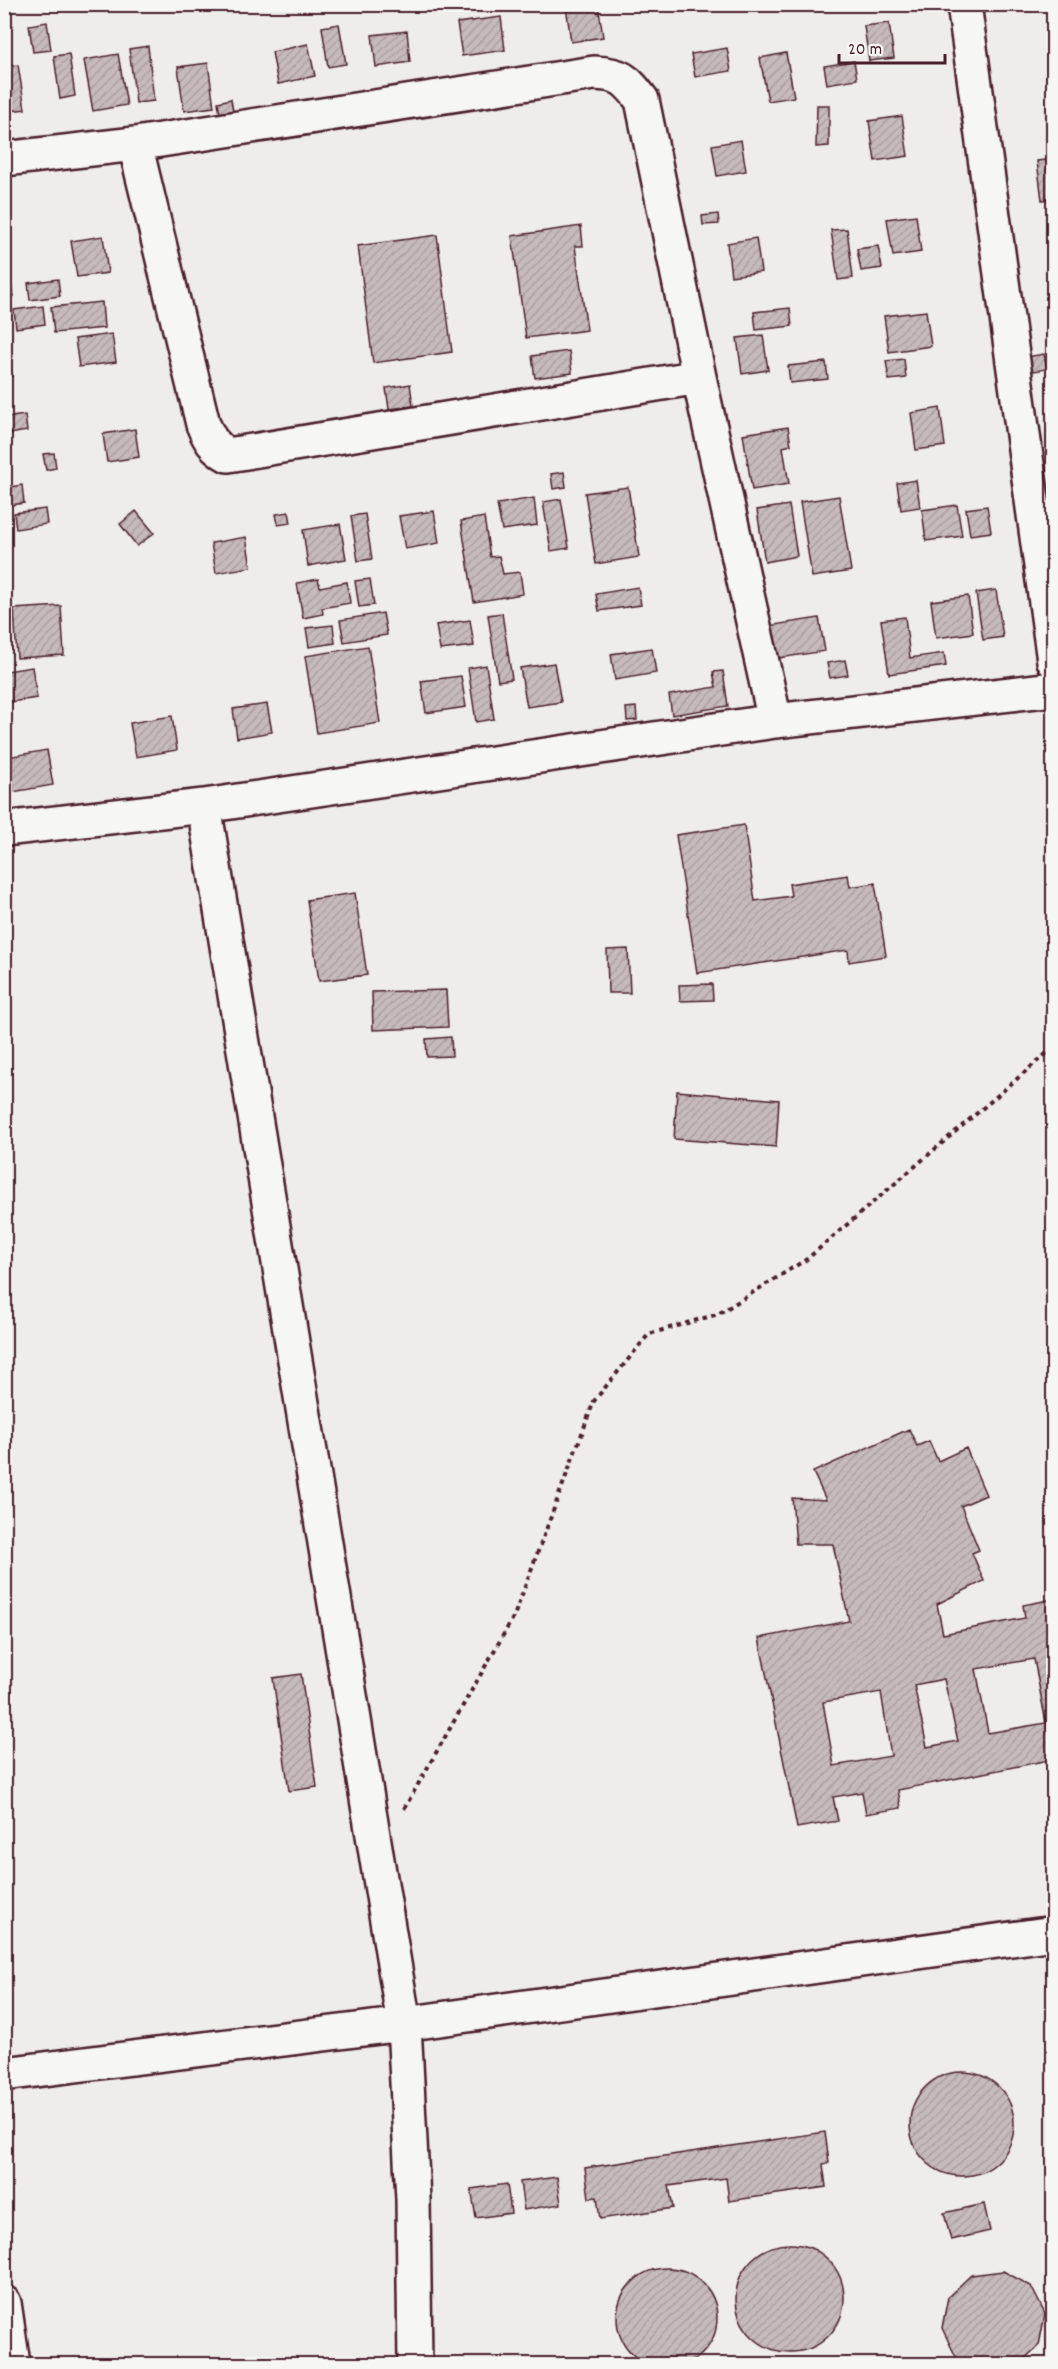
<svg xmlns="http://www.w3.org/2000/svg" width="1058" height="2369" font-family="Dekko,sans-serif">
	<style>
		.building { fill: url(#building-hatch); stroke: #4a1f2b; stroke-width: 1.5; fill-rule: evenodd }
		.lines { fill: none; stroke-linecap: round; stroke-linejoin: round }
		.minor-casing { stroke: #4a1f2b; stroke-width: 38 }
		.path { stroke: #4a1f2b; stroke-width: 4; stroke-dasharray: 4.5 4.5; stroke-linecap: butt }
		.minor { stroke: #f6f6f2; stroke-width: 33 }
	</style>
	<defs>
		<pattern id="building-hatch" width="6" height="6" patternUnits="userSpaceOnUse" patternTransform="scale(1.5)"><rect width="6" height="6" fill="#c6babb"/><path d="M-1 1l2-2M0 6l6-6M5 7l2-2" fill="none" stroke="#ac9fa1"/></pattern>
	</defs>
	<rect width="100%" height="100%" fill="#efedea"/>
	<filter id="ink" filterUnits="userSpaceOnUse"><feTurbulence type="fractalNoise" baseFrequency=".0167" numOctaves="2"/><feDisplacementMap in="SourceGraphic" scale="12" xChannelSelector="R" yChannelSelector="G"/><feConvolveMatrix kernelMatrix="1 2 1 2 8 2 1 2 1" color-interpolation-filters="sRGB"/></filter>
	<g filter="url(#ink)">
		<!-- building -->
		<path class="building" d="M598 4 603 37 571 42 566 6Z
			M501 17 505 50 462 56 457 23Z
			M47 22 51 50 33 52 29 25Z
			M889 23 894 58 869 61 864 26Z
			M339 24 346 64 328 67 322 27Z
			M407 31 410 62 376 67 372 35Z
			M308 44 315 76 278 84 272 52Z
			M148 46 154 101 136 103 129 49Z
			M727 48 731 71 695 77 691 54Z
			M786 53 794 97 768 101 760 58Z
			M69 54 75 96 60 99 54 56Z
			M118 54 127 105 93 111 84 60Z
			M854 61 857 79 827 84 824 66Z
			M208 63 214 107 184 111 178 67Z
			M18 65 25 109 4 112V67Z
			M231 99 234 118 221 121 218 102Z
			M817 105H829V146L816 147Z
			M902 116 908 156 875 161 869 121Z
			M741 140 746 171 717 176 712 145Z
			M1054 159V199L1042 200 1037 161Z
			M718 214 719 224 703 225 702 216Z
			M916 215 921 252 893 256 887 219Z
			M581 226 583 246H575L587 330 526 338 512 236Z
			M847 229 853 278 838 280 831 230Z
			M437 235 452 352 373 363 358 246Z
			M103 236 108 273 77 277 71 241Z
			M756 238 761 272 731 276 727 243Z
			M878 246 882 268 861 271 857 249Z
			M4 254H7L13 296 4 297Z
			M58 279 60 296 30 300 28 283Z
			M102 302 104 328 54 333 51 307Z
			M43 306 45 324 16 328 14 310Z
			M790 308 792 326 756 330 754 312Z
			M926 311 931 346 889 352 884 316Z
			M112 334 116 362 79 367 75 339Z
			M763 335 768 370 742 374 737 338Z
			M569 351 572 373 535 378 532 356Z
			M1044 354 1047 369 1028 372 1026 357Z
			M904 359 906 378 889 380 886 361Z
			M4 361H9L12 376 4 377Z
			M826 362 828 379 790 383 788 366Z
			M410 384 413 406 389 409 386 388Z
			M940 408 945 446 916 450 911 413Z
			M25 415 27 431 4 435V418Z
			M788 427 791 445 783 447 789 484 752 490 743 434Z
			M135 429 139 457 107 462 103 434Z
			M54 453 56 468 46 470 43 454Z
			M564 472 566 487 553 489 551 474Z
			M916 480 920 507 901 510 897 483Z
			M22 485 24 503 4 506V488Z
			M628 487 639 557 596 564 585 493Z
			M839 496 851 571 812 577 800 502Z
			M534 498 537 525 502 530 497 504Z
			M561 499 569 548 551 551 543 502Z
			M789 505 797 556 765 562 757 510Z
			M957 505 962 536 926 541 922 510Z
			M987 506 991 532 970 535 966 509Z
			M45 509 47 524 16 529 14 513Z
			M136 511 154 533 137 546 120 524Z
			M434 511 439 543 405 549 399 516Z
			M289 512 291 523 278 525 276 514Z
			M365 514 372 559 358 561 351 516Z
			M484 517 490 557 499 556 503 574 520 572 523 594 474 602 461 521Z
			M340 524 346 559 308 566 303 530Z
			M246 537 251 567 216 573 211 543Z
			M318 579 320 587 347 582 350 603 322 608 323 614 303 618 297 583Z
			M370 579 374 605 359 607 355 581Z
			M638 587 641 605 599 611 596 594Z
			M996 590 1003 637 983 640 976 593Z
			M968 596 973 633 936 638 931 601Z
			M61 606 64 655 17 658 14 609Z
			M383 613 387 635 344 642 340 620Z
			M502 613 512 679 498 681 488 615Z
			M905 617 910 658 944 653 946 666 889 674 881 620Z
			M819 618 825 651 773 659 767 626Z
			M470 620 474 646 440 650 436 625Z
			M333 625 335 643 309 647 306 628Z
			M368 646 380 723 317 733 305 656Z
			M652 648 656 673 615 680 611 654Z
			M4 655 7 671 32 667 37 698 4 703Z
			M845 660 848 675 830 678 827 663Z
			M554 663 561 702 527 707 520 668Z
			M486 665 494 719 476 722 468 668Z
			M723 671 728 706 672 715 669 695 716 687 713 672Z
			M461 676 466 707 426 713 421 681Z
			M267 704 272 732 237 738 233 709Z
			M636 707 637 720 627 721 626 708Z
			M172 716 177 750 136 757 130 723Z
			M47 750 53 785 13 792 7 757Z
			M744 825 755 901 791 896 789 884 848 875 850 887 875 883 886 956 849 962 848 950 697 973 676 835Z
			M355 893 367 975 319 981 307 900Z
			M628 949 630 993H608L607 950Z
			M712 984 713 1000 680 1001 679 985Z
			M446 990 448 1027 373 1030 372 992Z
			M451 1037 452 1056 427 1057 426 1039Z
			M677 1091 779 1100 776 1147 674 1139Z
			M909 1429 917 1446 929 1441 938 1461 966 1448 986 1495 961 1506 979 1550 972 1553 984 1581 937 1604 943 1634 1025 1618 1023 1605 1054 1599V1759L898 1790 901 1808 866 1814 862 1792 833 1797 838 1821 797 1828 759 1638 849 1621 833 1544H796L792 1498 826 1500 813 1472ZM1034 1659 1046 1723 988 1733 976 1669ZM944 1679 958 1741 927 1747 914 1685ZM881 1692 891 1756 834 1766 823 1702Z
			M301 1674 317 1787 289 1791 273 1678Z
			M910 2124a52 52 0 1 1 104 0a52 52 0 1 1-104 0Z
			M825 2132 829 2163 823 2164 826 2187 729 2201 726 2178 669 2186 673 2208 600 2219 597 2197 589 2198 585 2168Z
			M557 2177 561 2204 524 2210 520 2182Z
			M507 2184 511 2213 476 2218 471 2189Z
			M984 2204 990 2231 951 2240 944 2213Z
			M736 2298a54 54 0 1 1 108 0a54 54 0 1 1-108 0Z
			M617 2318a50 50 0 1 1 100 0a50 50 0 1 1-100 0Z
			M1003 2271 1031 2286 1045 2314 1039 2345 1019 2364H970L956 2357 942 2328 948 2297 971 2275Z"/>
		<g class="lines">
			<defs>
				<path id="minor" d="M964 4 1054 661
					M135 144 203 424C209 439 214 447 228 455L699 377
					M4 159 135 144 594 73C621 74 626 79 642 100L699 377 775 721
					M204 806 404 2024 413 2199 415 2364
					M4 829 204 806 775 721 1054 689
					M4 2074 404 2024 1054 1933
					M4 2303 13 2364"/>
			</defs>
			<!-- minor casing -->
			<use href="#minor" class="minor-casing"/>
			<!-- path -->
			<path class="path" d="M404 1809 514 1616 594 1401 649 1334 718 1314 807 1259 1054 1047"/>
			<!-- minor -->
			<use href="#minor" class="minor"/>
		</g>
	</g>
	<!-- margin -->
	<rect width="1058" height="2369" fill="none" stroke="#f6f6f2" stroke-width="24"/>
	<rect x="12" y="12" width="1034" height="2345" fill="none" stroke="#4a1f2b" stroke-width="2" filter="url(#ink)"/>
	<!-- scale -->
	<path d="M839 54v9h106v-9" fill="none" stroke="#4a1f2b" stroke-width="3"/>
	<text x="848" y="54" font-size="18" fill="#4a1f2b" stroke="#f6f6f2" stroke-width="4.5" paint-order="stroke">20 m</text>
</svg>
